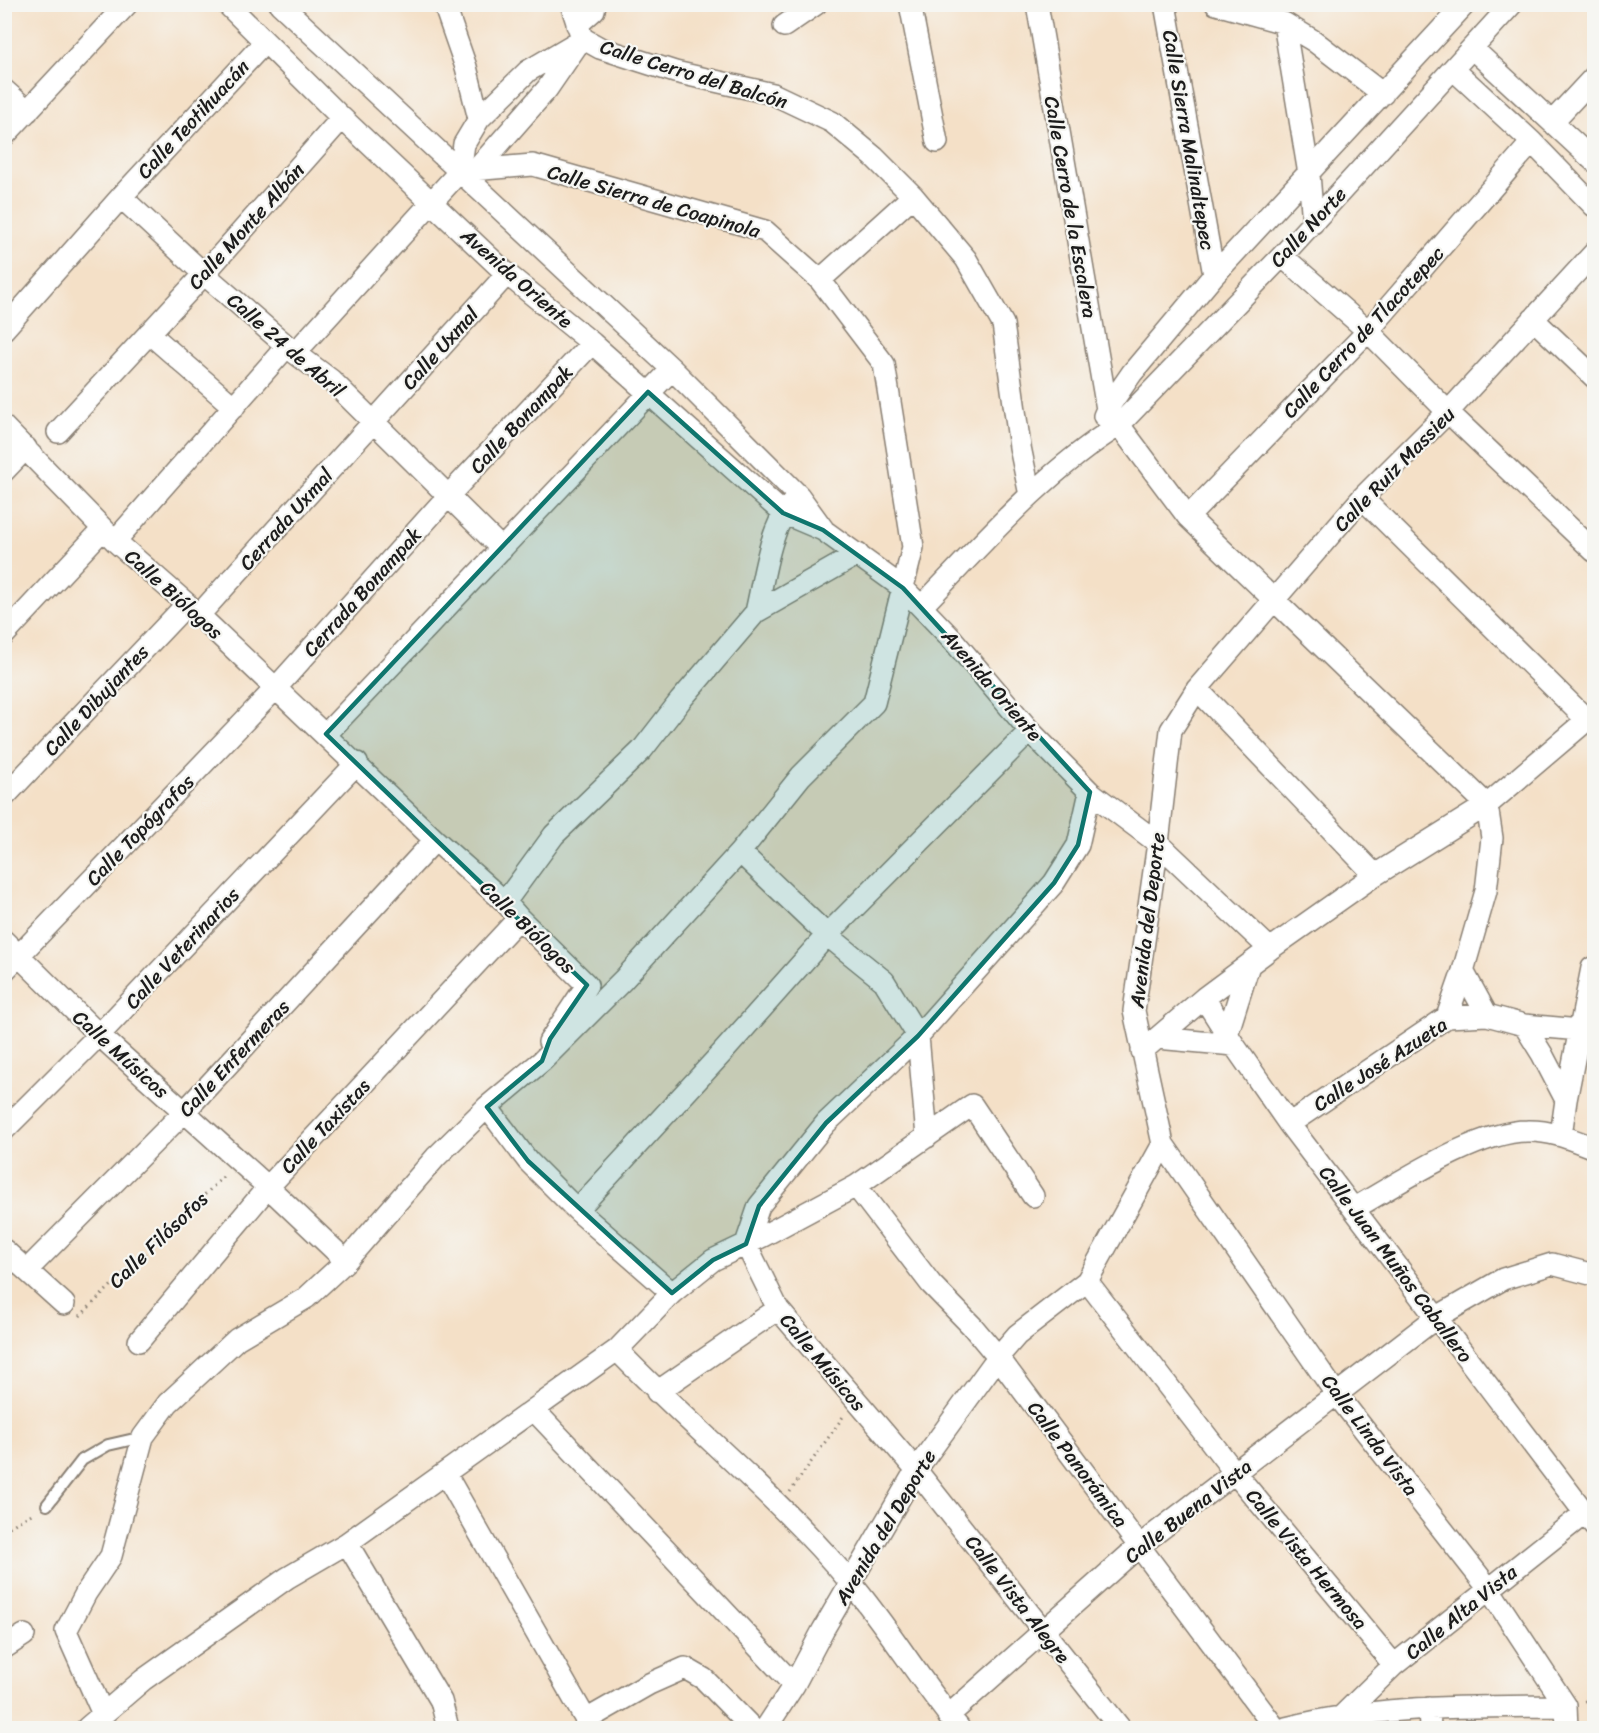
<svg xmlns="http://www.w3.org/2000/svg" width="1599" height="1733" font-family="Sriracha,sans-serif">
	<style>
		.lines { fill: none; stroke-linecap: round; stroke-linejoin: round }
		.service-casing { stroke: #887e72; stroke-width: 14 }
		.minor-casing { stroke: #887e72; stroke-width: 24 }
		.path { stroke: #887e72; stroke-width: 3; stroke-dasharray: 1.5 4.5; stroke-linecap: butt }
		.service { stroke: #fff; stroke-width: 10 }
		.minor { stroke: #fff; stroke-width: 21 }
		.marked { fill: #0f766e; fill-opacity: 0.2; stroke: #0f766e; stroke-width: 4.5; stroke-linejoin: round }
		.labels { text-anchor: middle; stroke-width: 4.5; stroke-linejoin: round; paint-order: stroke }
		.street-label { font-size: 20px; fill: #1c1c1c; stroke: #f6f6f2 }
	</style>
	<rect width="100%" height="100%" fill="#f6f6f2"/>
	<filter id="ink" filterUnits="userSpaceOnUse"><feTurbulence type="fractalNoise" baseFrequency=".0167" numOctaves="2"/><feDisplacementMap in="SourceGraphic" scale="12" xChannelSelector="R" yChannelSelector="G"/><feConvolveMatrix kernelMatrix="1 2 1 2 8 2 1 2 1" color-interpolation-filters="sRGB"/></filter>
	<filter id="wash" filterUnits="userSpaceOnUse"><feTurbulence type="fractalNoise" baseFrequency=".008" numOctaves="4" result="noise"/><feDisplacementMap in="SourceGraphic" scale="24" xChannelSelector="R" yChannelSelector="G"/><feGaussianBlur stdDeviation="1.35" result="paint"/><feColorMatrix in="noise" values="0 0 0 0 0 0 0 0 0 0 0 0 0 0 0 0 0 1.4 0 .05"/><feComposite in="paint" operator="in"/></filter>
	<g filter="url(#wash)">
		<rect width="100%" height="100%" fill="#f4e0c7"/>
	</g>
	<g filter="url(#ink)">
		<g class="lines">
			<defs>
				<path id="service" d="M47 1505 82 1460 108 1445 143 1437"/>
				<path id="minor" d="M227 4 342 118 507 274 592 343 783 513 823 530 903 588 952 639 1030 731 1090 792 1158 843 1270 949
					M280 4 672 369 799 496 823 529
					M444 4 466 67 479 119 464 144 460 171
					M571 4 582 38 600 48 675 72 773 94 832 122 874 157 913 196 966 259 1003 324 1020 447 1030 495
					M910 4 937 142
					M1037 4 1107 409 1188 517 1487 805 1492 838 1486 891 1463 971 1447 1017
					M1165 4 1214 275
					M1216 4 1284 23 1314 41 1383 94
					M1284 23 1309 174 1313 223
					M577 25 594 10 595 4
					M784 26 816 4
					M1473 49 1594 161
					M1454 70 1532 142 1594 206
					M4 90 28 111
					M479 119 528 71 574 44
					M1553 121 1594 77
					M4 136 127 4
					M477 169 547 89 582 38
					M121 197 204 274 295 353 331 380 502 549
					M1282 256 1368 331 1448 412 1594 551
					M820 280 913 196
					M1533 319 1594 377
					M4 329 121 197 265 42
					M149 333 234 407
					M295 353 460 171
					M1104 416 1107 409 1132 373 1214 275 1465 4
					M4 427 115 541 187 604 435 840 505 902 519 918 587 985 549 1042
					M58 432 204 274 342 118
					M4 471 26 448
					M1362 498 1587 720
					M1188 517 1368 331 1532 142
					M115 541 287 346
					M922 606C983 543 1043 473 1118 426L1282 256 1512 4
					M756 612C764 579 769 528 792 503
					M199 615 507 274
					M4 635 103 529
					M1197 689 1375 875
					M326 734 672 369
					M1090 792 1078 845 1054 883 918 1036 826 1123 759 1206 746 1244 778 1309 916 1470 1120 1728
					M4 797 187 604
					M740 852 827 935 884 981 918 1036 927 1137
					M505 902 554 835 642 750 680 701 756 612 858 554
					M4 941 99 1035 268 1187 346 1261
					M4 971 275 689 449 495 592 343
					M1463 971 1487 1015
					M1204 998 1234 1045 1289 1124 1594 1525
					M1524 1025 1542 1054 1566 1100 1561 1135
					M1227 1035 1249 965
					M1157 1038 1234 1045
					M1142 1051 1204 998 1270 949 1375 875 1487 805 1594 714
					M1566 1100 1592 968
					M487 1107 528 1161 577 1210 672 1293
					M1289 1124 1447 1017 1487 1015 1524 1025 1580 1030
					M4 1130 99 1035 357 763
					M1163 1144 1337 1395 1489 1589 1566 1706 1567 1728
					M856 1186 931 1284 972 1326 998 1357 1275 1728
					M1355 1208C1399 1183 1477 1131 1527 1131 1551 1130 1573 1140 1594 1148
					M577 1210 723 1052 827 935 1030 731
					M4 1250 64 1304
					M27 1270 185 1111 435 840
					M1087 1281 1235 1473 1394 1665
					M139 1341 268 1187 519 918
					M617 1350C693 1429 780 1498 850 1582 889 1628 920 1681 959 1728
					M657 1392 778 1309
					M534 1410 794 1685
					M445 1473 586 1720 649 1684 685 1668 704 1679 752 1728
					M347 1543 441 1701 448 1728
					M4 1648 24 1635
					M1429 1708 1430 1728
					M103 1714 66 1631 86 1593 111 1556 143 1437 168 1403 237 1339 306 1298 346 1261 436 1157 487 1107 542 1061 623 980 740 852 801 776 874 703 913 547 884 364 820 280 765 231 533 165 460 171
					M948 1716 1139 1546 1437 1317 1503 1279 1552 1264 1594 1275
					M1342 1716 1394 1665 1585 1513
					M87 1728 143 1680 287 1578 347 1543 617 1350 672 1293 713 1260 763 1236 856 1186 972 1105 1033 1196
					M766 1728 794 1685 823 1630 916 1470 998 1357 1017 1335 1087 1281 1163 1144 1134 1011 1158 843 1171 730 1197 689 1362 498 1448 412 1594 253
					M1286 1728C1380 1704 1470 1707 1566 1706"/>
			</defs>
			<!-- service casing -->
			<use href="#service" class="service-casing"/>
			<!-- minor casing -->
			<use href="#minor" class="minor-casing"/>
			<!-- path -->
			<path class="path" d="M80 1316 226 1174
				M790 1492 845 1414
				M4 1530 35 1512
				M1585 1701 1594 1699"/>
			<!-- service -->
			<use href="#service" class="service"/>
			<!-- minor -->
			<use href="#minor" class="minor"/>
		</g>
	</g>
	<!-- marked area -->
	<path class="marked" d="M648 392 783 513 823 530 903 588 1090 792 1078 845 1054 883 918 1036 826 1123 759 1206 746 1244 713 1260 672 1293 528 1161 487 1107 542 1061 550 1039 587 985 326 734Z"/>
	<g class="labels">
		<!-- street labels -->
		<g class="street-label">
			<text transform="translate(694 74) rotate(17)" y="7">Calle Cerro del Balcón</text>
			<text transform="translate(193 119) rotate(-47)" y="7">Calle Teotihuacán</text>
			<text transform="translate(1189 140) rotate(80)" y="7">Calle Sierra Malinaltepec</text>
			<text transform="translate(654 201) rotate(16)" y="7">Calle Sierra de Coapinola</text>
			<text transform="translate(1071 207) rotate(80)" y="7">Calle Cerro de la Escalera</text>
			<text transform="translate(246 226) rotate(-48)" y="7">Calle Monte Albán</text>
			<text transform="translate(1308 227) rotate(-47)" y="7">Calle Norte</text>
			<text transform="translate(517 278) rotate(41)" y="7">Avenida Oriente</text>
			<text transform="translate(1363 332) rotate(-47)" y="7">Calle Cerro de Tlacotepec</text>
			<text transform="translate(286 345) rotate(41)" y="7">Calle 24 de Abril</text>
			<text transform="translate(440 348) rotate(-48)" y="7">Calle Uxmal</text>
			<text transform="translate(521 419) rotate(-47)" y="7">Calle Bonampak</text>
			<text transform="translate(1394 469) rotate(-46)" y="7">Calle Ruiz Massieu</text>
			<text transform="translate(286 519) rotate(-48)" y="7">Cerrada Uxmal</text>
			<text transform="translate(362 592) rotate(-48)" y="7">Cerrada Bonampak</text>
			<text transform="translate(174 594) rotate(42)" y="7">Calle Biólogos</text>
			<text transform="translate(992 685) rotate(49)" y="7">Avenida Oriente</text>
			<text transform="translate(96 700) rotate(-47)" y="7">Calle Dibujantes</text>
			<text transform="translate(140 830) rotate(-46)" y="7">Calle Topógrafos</text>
			<text transform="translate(1147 920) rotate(-83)" y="7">Avenida del Deporte</text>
			<text transform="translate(528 927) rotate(44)" y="7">Calle Biólogos</text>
			<text transform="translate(182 948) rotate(-47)" y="7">Calle Veterinarios</text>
			<text transform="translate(121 1054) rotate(42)" y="7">Calle Músicos</text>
			<text transform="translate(234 1058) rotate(-47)" y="7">Calle Enfermeras</text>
			<text transform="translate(1380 1064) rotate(-33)" y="7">Calle José Azueta</text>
			<text transform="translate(325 1126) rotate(-47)" y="7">Calle Taxistas</text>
			<text transform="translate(158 1240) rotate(-44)" y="7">Calle Filósofos</text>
			<text transform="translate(1396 1264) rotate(53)" y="7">Calle Juan Muños Caballero</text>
			<text transform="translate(823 1362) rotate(50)" y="7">Calle Músicos</text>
			<text transform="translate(1370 1435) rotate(53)" y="7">Calle Linda Vista</text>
			<text transform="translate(1078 1464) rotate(53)" y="7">Calle Panorámica</text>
			<text transform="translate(1188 1511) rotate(-38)" y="7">Calle Buena Vista</text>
			<text transform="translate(885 1527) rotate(-59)" y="7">Avenida del Deporte</text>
			<text transform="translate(1307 1559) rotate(50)" y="7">Calle Vista Hermosa</text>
			<text transform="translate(1018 1599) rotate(52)" y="7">Calle Vista Alegre</text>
			<text transform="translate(1461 1612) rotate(-39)" y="7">Calle Alta Vista</text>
		</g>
	</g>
	<!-- margin -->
	<rect width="1599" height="1733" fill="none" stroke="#f6f6f2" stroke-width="24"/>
</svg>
